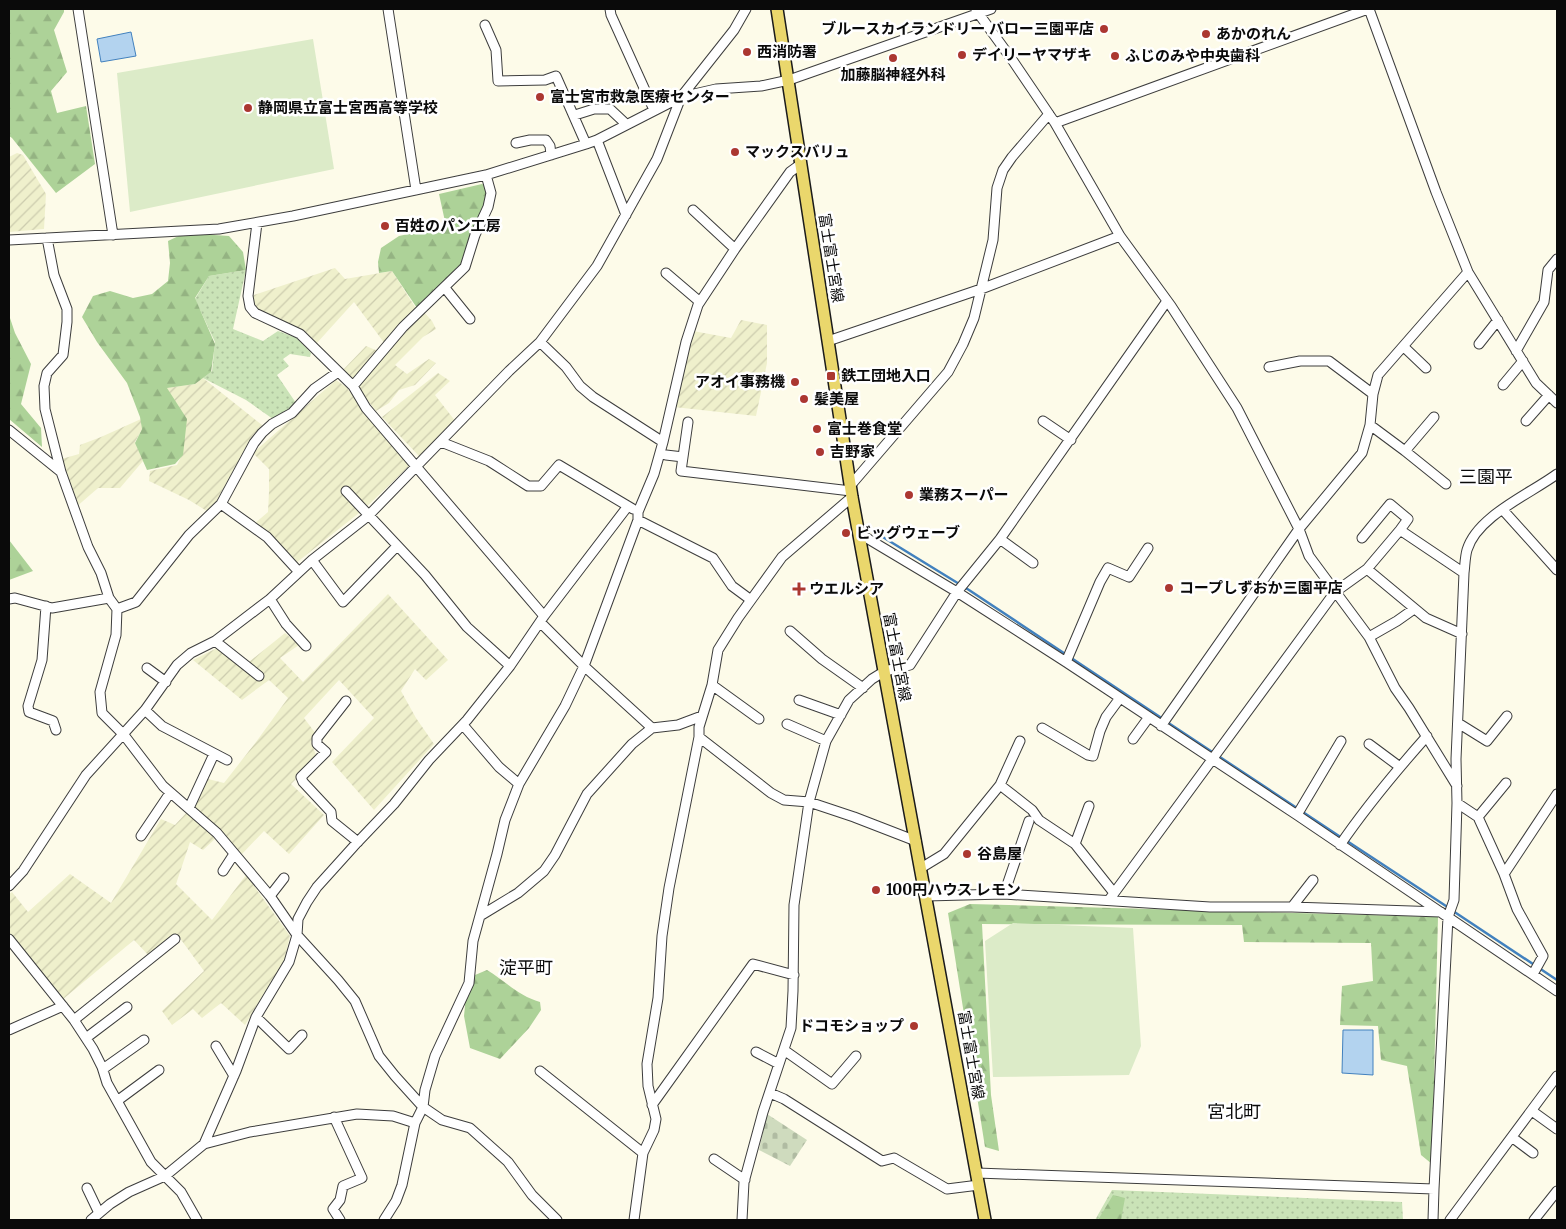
<svg xmlns="http://www.w3.org/2000/svg" width="1566" height="1229" font-family="Merriweather,'Noto Sans JP',serif">
	<style>
		.farmland { fill: url(#farmland-furrows) }
		.grass { fill: url(#grass-dots) }
		.forest { fill: url(#forest-firs) }
		.cemetery { fill: url(#cemetery-stones) }
		.pitch { fill: #dcebc8 }
		.water { fill: #b3d3ef; stroke: #4281be }
		.lines { fill: none; stroke-linecap: round; stroke-linejoin: round }
		.stream { stroke: #4281be; stroke-width: 2.5 }
		.minor-casing { stroke: #3d3d3d; stroke-width: 11 }
		.major-casing { stroke: #1b1b1b; stroke-width: 14 }
		.minor { stroke: #fff; stroke-width: 9 }
		.major { stroke: #ead76c; stroke-width: 11 }
		.poi-dot { fill: #ab3731; stroke: #fff; stroke-width: 2 }
		.labels { text-anchor: middle; stroke-width: 5; stroke-linejoin: round; paint-order: stroke }
		.poi-label { font-size: 15px; font-weight: bold; fill: #0a0a0a; stroke: #fff; text-anchor: start }
		.street-label { font-size: 15px; fill: #0a0a0a; stroke: #fff }
		.quarter-label { font-size: 18px; fill: #0a0a0a; stroke: #fff }
	</style>
	<defs>
		<pattern id="farmland-furrows" width="10" height="10" patternUnits="userSpaceOnUse" patternTransform="scale(1.25)"><rect width="10" height="10" fill="#eff0cc"/><path d="M-1 1l2-2M0 10L10 0M9 11l2-2" fill="none" stroke="#ccccae"/></pattern>
		<pattern id="grass-dots" width="8" height="8" patternUnits="userSpaceOnUse" patternTransform="scale(1.25)"><rect width="8" height="8" fill="#cae3b7"/><path d="M2 2h.1M6 6h.1" fill="none" stroke="#acc19c" stroke-width="1.8" stroke-linecap="round"/></pattern>
		<pattern id="forest-firs" width="22" height="20" patternUnits="userSpaceOnUse" patternTransform="scale(1.25)"><rect width="22" height="20" fill="#add298"/><path d="M5 1l3.5 6h-7zM16 11l3.5 6h-7z" fill="#94b382"/></pattern>
		<pattern id="cemetery-stones" width="16" height="16" patternUnits="userSpaceOnUse" patternTransform="scale(1.25)"><rect width="16" height="16" fill="#cfdbbe"/><path d="M2 7V4a2 2 0 0 1 4 0v3zM10 15v-3a2 2 0 0 1 4 0v3z" fill="#b0bba2"/></pattern>
	</defs>
	<rect width="100%" height="100%" fill="#fdfbe9"/>
	<!-- farmland -->
	<path class="farmland" d="M17 153 23 155 46 194 44 229 9 232V157Z
		M335 268 345 279 392 271 417 310 385 344 354 302 316 344 297 327 259 313 251 296Z
		M422 310 432 321 436 329 423 337 395 365 407 374 429 359 436 363 415 385 399 390 389 403 376 411 343 370 366 346 378 351Z
		M741 320 767 325V363L756 416 674 407 693 331 731 338Z
		M438 373 450 381 435 395 456 422 419 456 382 417Z
		M203 378 262 425 251 438 210 513 189 500 149 481 150 471 177 465 183 453 166 388 195 384Z
		M336 380 346 387 410 465 364 509 296 563 254 524 268 512 269 492V469L253 453Z
		M141 419 142 429 135 442 143 461 120 488H98L75 508 58 460 79 454 80 445 101 437Z
		M388 594 448 660 426 680 415 669 401 691 416 718 434 744 374 810 332 762 374 718 339 680 304 718 316 734 311 742 317 758 291 784 324 815 289 854 264 831 242 854 192 807 208 779 224 783 256 742 288 698 269 680 242 700 193 660 221 646 249 662 285 633 299 645 280 658 303 682Z
		M187 812 203 824 216 838 203 850 190 842 176 884 212 920 246 875 290 936 284 961 245 1025 221 1003 202 1018 193 1009 172 1025 162 1011 204 971 179 937 150 957 134 940 62 1000 9 939V894L12 892 28 912 70 874 111 903 161 819 175 825Z"/>
	<!-- grass -->
	<path class="grass" d="M246 270 233 329 263 341 278 331 297 338 311 353 310 357 290 354 283 359 289 366 277 375 296 403 284 415 273 419 246 400 203 378 212 371 215 342 195 299 209 276Z
		M1112 1190 1402 1202 1403 1220H1095Z"/>
	<!-- forest -->
	<path class="forest" d="M9 9H64V12L54 30 67 72 51 91 57 113 86 106 95 164 56 193 12 138 9 136Z
		M482 184 485 185 488 193 482 213 463 265 417 308 392 271 379 273 378 262 381 248 399 236 446 226 439 194Z
		M185 233 229 236 243 252 246 270 209 276 195 298 215 344 211 372 195 384 167 388 187 419 183 455 175 464 147 470 135 443 142 429 140 417 127 383 97 342 82 317 93 296 110 291 133 298 152 294 168 281 170 263 168 241Z
		M9 315 15 333 31 364 21 404 41 428 42 447 9 419Z
		M9 540 33 571 9 580Z
		M970 904 1438 917 1432 1164 1421 1155 1407 1066 1381 1060 1378 1026 1340 1025 1342 986 1373 981 1371 943 1244 942 1242 925 982 924 991 1095 999 1151 985 1147 948 913Z
		M487 970C505 981 519 996 540 1002L541 1010 529 1028 500 1059 470 1048 464 1016 465 1006 461 1000 475 975Z
		M1113 1195 1125 1198 1121 1220H1098Z"/>
	<!-- cemetery -->
	<path class="cemetery" d="M767 1114 807 1140 790 1166 759 1150Z"/>
	<!-- pitch -->
	<path class="pitch" d="M313 39 334 169 130 212 117 73Z
		M1013 923 1133 928 1141 1046 1129 1075 993 1077 985 941Z"/>
	<!-- water -->
	<path class="water" d="M131 32 136 56 101 62 97 39Z
		M1343 1030H1373V1075L1342 1073Z"/>
	<g class="lines">
		<!-- stream -->
		<path class="stream" d="M873 531 969 590 1163 719
			M1167 722 1342 838
			M1347 841 1449 908
			M1453 911 1557 980"/>
		<defs>
			<path id="minor" d="M78 9 113 235
				M388 9 416 190
				M610 9 611 15 654 110
				M1369 9 1436 192 1468 272 1536 383 1557 403
				M976 10 1013 61 1055 123 1120 236 1171 306 1237 408 1299 529 1309 556 1369 637 1395 688 1409 708 1457 786
				M485 25 496 50 498 81 545 80 556 76 586 144
				M575 115 594 109H610L626 124
				M1055 123 1368 9
				M597 140 626 215
				M516 143 530 140H546L550 146 551 155
				M693 210 735 249
				M257 223 248 296 250 307 255 313 300 334 353 386 366 408 544 616
				M47 238 54 275 67 309V322L63 355 47 373 44 386 45 409 61 472
				M9 240 219 229 293 216 486 175 586 144 597 140 681 97 716 89 761 86 789 80 991 9
				M666 273 700 302
				M445 288 470 319
				M828 341 981 289 1120 236
				M540 342 566 367 580 386 593 397 663 442
				M1479 344 1498 320
				M1404 347 1426 368
				M1516 351 1544 302 1548 270 1557 259
				M1269 367 1300 361H1329L1373 394
				M1503 385 1523 361
				M353 386 403 327 465 267 475 235 488 207 491 193 486 175
				M1043 421 1071 440
				M1526 421 1549 395
				M688 422 681 471 851 491
				M1370 425 1405 451 1446 484
				M9 430 61 472 88 547 101 573 109 598 117 609 116 635 100 692 102 713 124 735 163 786 217 833 270 896 297 935 338 980 355 1001 379 1056 395 1076 423 1107 442 1120 470 1128 508 1162 532 1195 557 1220
				M441 442 489 461 528 486H541L559 465 633 509
				M1405 451 1434 417
				M666 455 683 457
				M850 486 948 372 963 344 974 318 993 240 997 188 1003 170 1012 157 1049 114
				M346 491 425 575 467 627 510 666
				M221 504 267 537 299 572
				M1503 510 1557 570
				M638 520 713 558 732 586 751 600
				M1400 530 1464 573
				M860 534 957 592 1066 662 1297 815 1557 991
				M1362 538 1390 504 1408 519 1400 530 1367 569
				M1000 539 1033 563
				M312 560 343 602 397 546
				M9 599 15 598 52 608 109 598
				M270 599 286 624 306 646
				M46 606 42 660 28 706 29 712 53 721 56 730
				M117 609 136 602 189 535 221 504 254 443 262 433 272 424 292 413 314 389 338 372
				M540 622 584 666 652 728
				M790 631 822 659 863 688
				M1369 637 1397 621 1414 609
				M215 641 259 676
				M1066 662 1100 582 1108 568 1129 577 1148 548
				M147 668 166 682
				M712 685 759 719
				M799 700 841 715
				M346 701 317 738V744L326 752 301 777 303 782 331 812 332 821 358 842
				M145 710 162 726 227 760
				M1458 723 1487 741 1507 716
				M787 724 826 741
				M463 725 499 767 519 784
				M1161 726 1299 529 1362 453 1370 425 1373 394 1378 375 1468 272
				M1042 728 1088 755 1093 756 1100 731 1106 717 1120 698
				M699 737 771 793 784 800 809 802 854 817 916 841
				M1133 739 1149 717
				M1369 744 1400 767
				M1000 785 1032 810 1039 820 1075 844 1114 893
				M1457 803 1478 817 1504 874 1517 909 1543 956 1533 974
				M189 808 214 754
				M1297 815 1341 741
				M1478 817 1506 783
				M141 836 170 793
				M1075 844 1089 806
				M1340 845C1366 807 1396 771 1427 736
				M921 868 944 854 1000 785 1020 741
				M223 871 234 854
				M1504 874 1557 794
				M9 886 23 871 86 775 145 710 177 665 191 653 215 641 270 599 312 560 368 516 509 371 540 342 597 266 657 159 681 97 734 30 746 9
				M1004 894 1029 821
				M270 896 284 878
				M926 896 1004 894 1210 907H1292L1441 912
				M1109 900 1335 592 1367 569 1426 618 1462 634
				M1292 907 1313 880
				M480 916 518 893 544 871 555 855 587 794 632 744 652 728 678 725 702 716
				M9 939 74 1020 93 1049 102 1067 107 1083 151 1162 181 1192 197 1220
				M256 1017 289 1049 302 1035
				M74 1020 175 939
				M9 1030 63 1006
				M86 1038 127 1007
				M216 1046 234 1076
				M784 1050 832 1084 856 1056
				M756 1052 779 1064
				M103 1069 144 1040
				M540 1071 643 1153
				M770 1093 784 1099 882 1161 894 1158 947 1189 979 1185
				M117 1101 159 1070
				M652 1105 753 964 794 975
				M1532 1111 1557 1129
				M334 1117 362 1178 343 1186 340 1200 333 1209 340 1220
				M1513 1138 1533 1153
				M204 1144 236 1071 256 1017 289 962 297 935 298 919 307 902 317 887 354 846 394 804 429 760 467 720 510 666 544 616 628 506
				M714 1159 745 1180
				M977 1173 1434 1189
				M87 1188 99 1213
				M91 1220 110 1204 129 1192 165 1176 204 1144 250 1132 357 1114 393 1116 415 1123
				M384 1220 396 1201 402 1185 415 1123 423 1107 425 1090 435 1056 469 983 473 941 497 854 505 820 519 784 565 706 584 666 638 520V512L654 474 663 442 686 342 698 305 735 249 790 172 801 164
				M634 1220 643 1153 654 1130 656 1119 648 1086 647 1064 658 998 662 936 669 888 699 737V727L712 685 718 650 738 618 782 557 852 497
				M742 1220 744 1182 763 1112 791 1028 793 991 794 905 809 802 826 741 849 700 872 679 885 671 910 665 957 592 1000 539 1167 301
				M1433 1220 1434 1189 1448 917 1454 900 1457 803 1456 759 1464 573C1465 565 1465 557 1467 550 1477 516 1530 494 1557 474
				M1450 1220 1557 1076
				M1534 1220 1557 1191"/>
			<path id="major" d="M777 9 852 497 985 1220"/>
		</defs>
		<!-- minor casing -->
		<use href="#minor" class="minor-casing"/>
		<!-- major casing -->
		<use href="#major" class="major-casing"/>
		<!-- minor -->
		<use href="#minor" class="minor"/>
		<!-- major -->
		<use href="#major" class="major"/>
	</g>
	<!-- markers -->
	<g class="poi-dot">
		<circle cx="1104" cy="29" r="5"/>
		<circle cx="1206" cy="34" r="5"/>
		<circle cx="747" cy="52" r="5"/>
		<circle cx="962" cy="55" r="5"/>
		<circle cx="1115" cy="56" r="5"/>
		<circle cx="893" cy="58" r="5"/>
		<circle cx="540" cy="97" r="5"/>
		<circle cx="248" cy="108" r="5"/>
		<circle cx="735" cy="152" r="5"/>
		<circle cx="385" cy="226" r="5"/>
		<rect x="826" y="371" width="10" height="10" rx="2.5"/>
		<circle cx="795" cy="382" r="5"/>
		<circle cx="804" cy="399" r="5"/>
		<circle cx="817" cy="429" r="5"/>
		<circle cx="820" cy="452" r="5"/>
		<circle cx="909" cy="495" r="5"/>
		<circle cx="846" cy="533" r="5"/>
		<circle cx="1169" cy="588" r="5"/>
		<path d="M796.5 581.5h5v5h5v5h-5v5h-5v-5h-5v-5h5z"/>
		<circle cx="967" cy="854" r="5"/>
		<circle cx="876" cy="890" r="5"/>
		<circle cx="914" cy="1026" r="5"/>
	</g>
	<g class="labels">
		<!-- poi labels -->
		<g class="poi-label">
			<text x="1094" y="34" text-anchor="end">ブルースカイランドリー バロー三園平店</text>
			<text x="1216" y="39">あかのれん</text>
			<text x="757" y="57">西消防署</text>
			<text x="972" y="60">デイリーヤマザキ</text>
			<text x="1125" y="61">ふじのみや中央歯科</text>
			<text x="893" y="80" text-anchor="middle">加藤脳神経外科</text>
			<text x="550" y="102">富士宮市救急医療センター</text>
			<text x="258" y="113">静岡県立富士宮西高等学校</text>
			<text x="745" y="157">マックスバリュ</text>
			<text x="395" y="231">百姓のパン工房</text>
			<text x="841" y="381">鉄工団地入口</text>
			<text x="785" y="387" text-anchor="end">アオイ事務機</text>
			<text x="814" y="404">髪美屋</text>
			<text x="827" y="434">富士巻食堂</text>
			<text x="830" y="457">吉野家</text>
			<text x="919" y="500">業務スーパー</text>
			<text x="856" y="538">ビッグウェーブ</text>
			<text x="1179" y="593">コープしずおか三園平店</text>
			<text x="809" y="594">ウエルシア</text>
			<text x="977" y="859">谷島屋</text>
			<text x="886" y="895">100円ハウス レモン</text>
			<text x="904" y="1031" text-anchor="end">ドコモショップ</text>
		</g>
		<!-- street labels -->
		<g class="street-label">
			<text transform="translate(831 258) rotate(81)" y="5">富士富士宮線</text>
			<text transform="translate(897 657) rotate(79)" y="5">富士富士宮線</text>
			<text transform="translate(971 1055) rotate(80)" y="5">富士富士宮線</text>
		</g>
		<!-- quarter labels -->
		<g class="quarter-label">
			<text x="1486" y="483">三園平</text>
			<text x="526" y="974">淀平町</text>
			<text x="1234" y="1118">宮北町</text>
		</g>
	</g>
	<!-- border -->
	<rect width="1566" height="1229" fill="none" stroke="#0a0a0a" stroke-width="20"/>
</svg>
